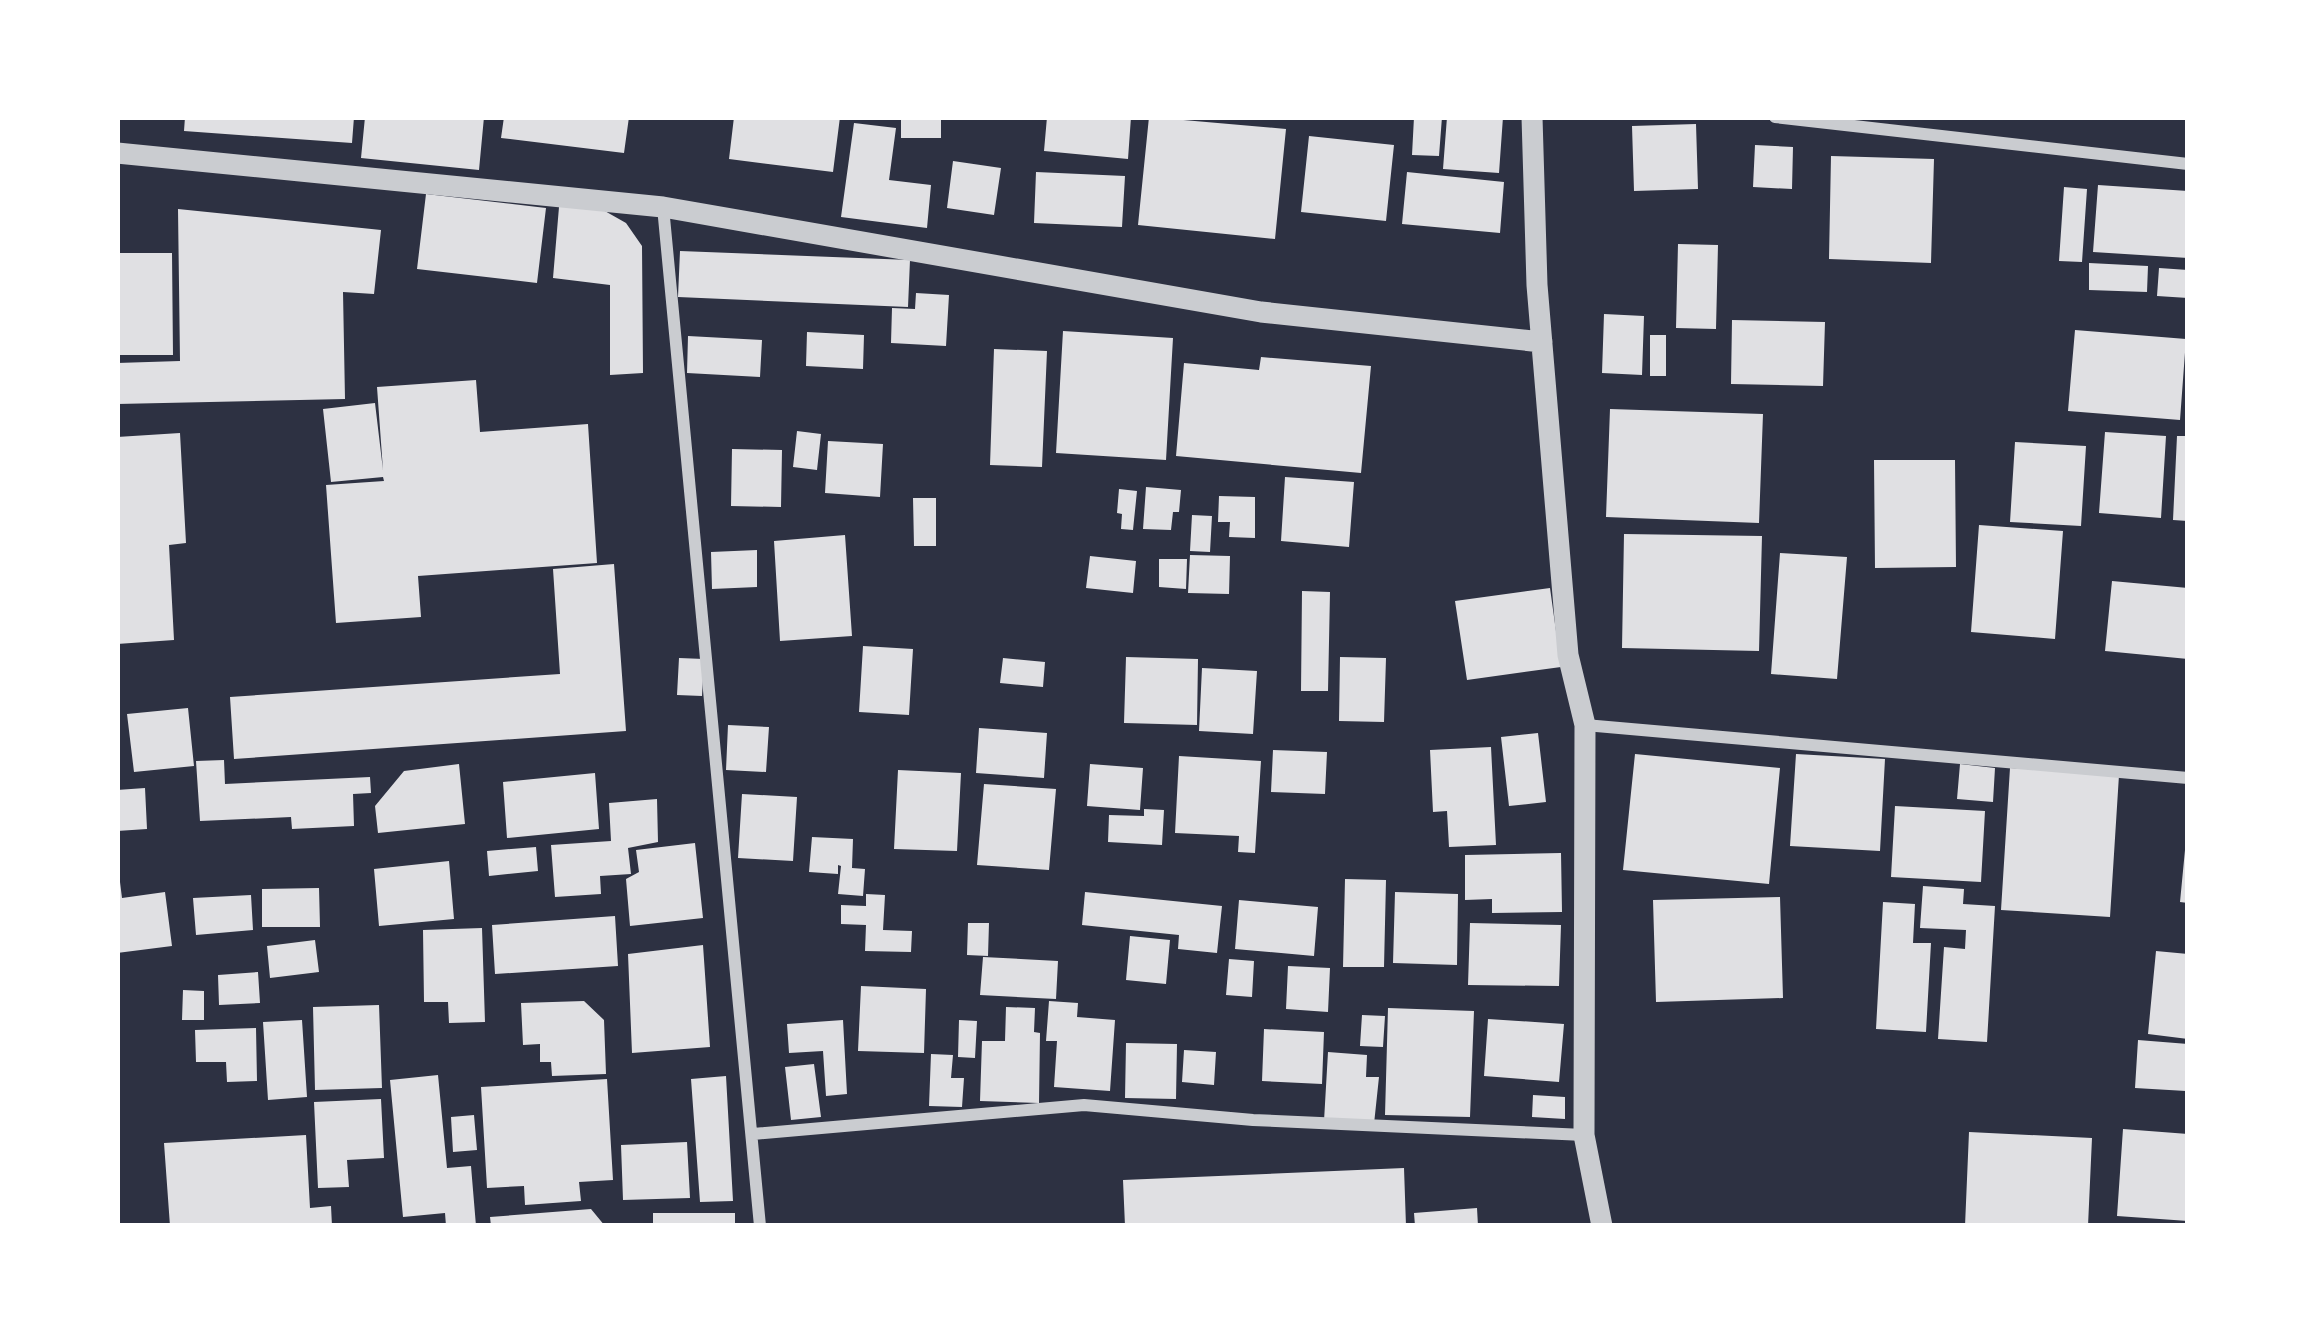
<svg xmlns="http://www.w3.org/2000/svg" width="2305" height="1343" font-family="Overpass,sans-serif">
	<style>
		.building { fill: #e0e0e3 }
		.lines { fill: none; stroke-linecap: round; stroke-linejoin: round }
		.minor { stroke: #caccd0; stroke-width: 12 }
		.tertiary { stroke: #caccd0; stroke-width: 21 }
	</style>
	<rect width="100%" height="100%" fill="#2d3142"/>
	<!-- building -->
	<path class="building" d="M185 117H354L352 143 184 131Z
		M365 117H484L479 170 361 158Z
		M504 117H629L624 153 501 138Z
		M734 117H840L833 172 729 159Z
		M901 117H941V138H901Z
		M1047 117H1131L1128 159 1044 151Z
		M1149 117 1286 129 1275 239 1138 225Z
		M1414 117H1442L1439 156 1412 155Z
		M1447 117H1503L1499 173 1443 169Z
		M854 123 896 128 889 180 931 185 927 228 841 217Z
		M1696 124 1698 189 1634 191 1632 126Z
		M1309 136 1394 145 1386 221 1301 212Z
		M1755 145 1793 147 1792 189 1753 187Z
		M1831 156 1934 159 1931 263 1829 259Z
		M953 161 1001 168 994 215 947 208Z
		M1036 172 1125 176 1122 227 1034 223Z
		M1407 172 1504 182 1500 233 1402 224Z
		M2098 185 2188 191V258L2093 252Z
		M2064 187 2087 189 2082 262 2059 261Z
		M426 194 546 208 537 283 417 269Z
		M596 206 626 223 642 246 643 373 610 375V285L553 278 559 207Z
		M178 209 381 230 374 294 343 292 345 399 117 404V363L180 361Z
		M1678 244 1718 245 1716 329 1676 328Z
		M680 251 910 260 908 307 678 297Z
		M117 253H172L173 355H117Z
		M2089 263 2148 266 2147 292 2089 290Z
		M2159 268 2188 270V298L2157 296Z
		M916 293 949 295 946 346 891 343 892 308 915 309Z
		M1604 314 1644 316 1642 375 1602 373Z
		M1732 320 1825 322 1823 386 1731 384Z
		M2075 330 2186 339 2180 420 2068 411Z
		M1063 331 1173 338 1166 460 1056 453Z
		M807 332 864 335 863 369 806 366Z
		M1650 335H1666V376H1650Z
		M688 336 762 340 760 377 687 373Z
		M994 349 1047 351 1042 467 990 465Z
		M1261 357 1371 366 1361 473 1176 456 1184 363 1259 370Z
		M476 380 480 432 588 424 597 563 418 576 421 617 336 623 326 485 384 481 383 477 331 482 323 409 375 403 383 470 377 387Z
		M1610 409 1763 414 1759 523 1606 517Z
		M797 431 821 434 817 470 793 467Z
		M2105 432 2166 436 2161 518 2099 513Z
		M180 433 186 543 169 545 174 640 117 644V437Z
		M2177 436H2188V521L2173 520Z
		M828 441 883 444 880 497 825 493Z
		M2015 442 2086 446 2081 526 2010 522Z
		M732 449 782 450 781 507 731 506Z
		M1874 460H1955L1956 567 1875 568Z
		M1285 477 1354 482 1349 547 1281 541Z
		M1146 487 1181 490 1179 512H1173L1171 530 1143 529Z
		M1119 489 1137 491 1133 530 1121 529 1122 514 1117 513Z
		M1219 496 1255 497V538L1229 537 1230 522H1218Z
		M913 498H936V546H914Z
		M1192 515 1212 516 1210 552 1190 551Z
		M1979 525 2063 531 2055 639 1971 632Z
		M1624 534 1762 536 1759 651 1622 648Z
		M845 535 852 636 780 641 774 541Z
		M757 550V587L712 589 711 552Z
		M1780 553 1847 557 1837 679 1771 674Z
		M1190 555 1230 556 1229 594 1188 593Z
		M1090 556 1136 561 1133 593 1086 588Z
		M1159 559H1187L1186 589 1159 587Z
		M614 564 626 731 234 759 230 697 560 674 553 569Z
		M2112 581 2188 588V659L2105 651Z
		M1550 588 1561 667 1467 680 1455 601Z
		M1302 591 1330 592 1328 691H1301Z
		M863 646 913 649 909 715 859 712Z
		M1126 657 1198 659 1197 725 1124 723Z
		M1340 657 1386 658 1384 722 1339 721Z
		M679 658 704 659 702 696 677 695Z
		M1003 658 1045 662 1043 687 1000 683Z
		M1202 668 1257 671 1253 734 1199 731Z
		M188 708 194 766 134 772 127 714Z
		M728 725 769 727 766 772 726 770Z
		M979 728 1047 733 1044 778 976 773Z
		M1538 733 1546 802 1509 806 1501 737Z
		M1491 747 1496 845 1449 847 1447 811 1433 812 1430 750Z
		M1273 750 1327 752 1325 794 1271 792Z
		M1635 754 1780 768 1769 884 1623 870Z
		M1796 754 1885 759 1880 851 1790 846Z
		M1179 756 1261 761 1255 853 1238 852 1239 836 1175 833Z
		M224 760 225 784 370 777 371 793 353 794 354 826 292 829 291 817 200 821 196 761Z
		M459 764 465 824 378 833 375 806 404 771Z
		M1090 764 1143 768 1140 810 1087 806Z
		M1960 764 1995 768 1993 802 1957 799Z
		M2010 768 2119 775 2110 917 2001 910Z
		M898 770 961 773 957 851 894 849Z
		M595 773 599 829 507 838 503 782Z
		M984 784 1056 789 1049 870 977 865Z
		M145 788 147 829 117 831V790Z
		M742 794 797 797 793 861 738 858Z
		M657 799 658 842 628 848 631 874 600 876 601 894 555 897 551 845 611 841 609 803Z
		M1895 806 1985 811 1981 882 1891 877Z
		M1144 809 1164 810 1162 845 1108 842 1109 815 1144 816Z
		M812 837 853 839 852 868 865 869 863 896 838 894 841 866 838 865V874L809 872Z
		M695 843 703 918 630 926 626 879 639 872 636 850Z
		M536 847 538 871 489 876 487 851Z
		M2185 850 2188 851V903L2180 902Z
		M1561 853 1562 912 1492 913V899L1465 900V855Z
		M449 861 454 919 379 926 374 869Z
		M1345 879 1386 880 1384 967H1343Z
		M120 882 122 898 165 892 172 946 117 953V883Z
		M1923 886 1964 889 1963 904 1995 906 1987 1042 1938 1039 1944 947 1965 949 1966 930 1920 928Z
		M319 888 320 927H262V889Z
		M1085 892 1222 906 1217 953 1178 949 1179 935 1082 925Z
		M1395 892 1458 894 1457 965 1393 963Z
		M866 894 885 895 883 930 912 931 911 952 865 951 866 925 841 924V905L866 906Z
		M251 895 253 930 196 935 193 898Z
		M1780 897 1783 998 1656 1002 1653 900Z
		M1239 900 1318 907 1314 956 1235 949Z
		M1883 902 1915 904 1913 943H1931L1926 1032 1876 1029Z
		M615 916 618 966 495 974 492 925Z
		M968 923H989L988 956 967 955Z
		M1470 923 1561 925 1559 986 1468 985Z
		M482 928 485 1022 449 1023 448 1002H424L423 930Z
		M1130 936 1170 940 1166 984 1126 980Z
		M315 940 319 972 270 978 267 946Z
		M703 945 710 1047 632 1053 628 954Z
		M2156 951 2188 954V1039L2148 1034Z
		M983 957 1058 961 1056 999 980 995Z
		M1229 959 1254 961 1252 997 1226 995Z
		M1288 966 1330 968 1328 1012 1286 1009Z
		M258 972 260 1003 219 1005 218 975Z
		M861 986 926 989 924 1053 858 1051Z
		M183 990 204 991V1020H182Z
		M584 1001 604 1020 606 1074 552 1076 551 1062H540V1044L523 1045 521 1003Z
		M1049 1001 1078 1003 1077 1017 1115 1020 1110 1091 1054 1087 1057 1041H1046Z
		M379 1005 382 1088 315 1090 313 1007Z
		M1006 1007 1035 1008 1034 1032 1040 1033 1039 1103 980 1101 982 1041H1005Z
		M1388 1008 1474 1011 1470 1117 1385 1115Z
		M1362 1015 1385 1016 1383 1047 1360 1046Z
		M1488 1019 1564 1024 1559 1082 1484 1076Z
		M302 1020 307 1097 268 1100 263 1022Z
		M843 1020 847 1094 826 1096 823 1051 789 1053 787 1024Z
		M959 1020 977 1021 975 1058 958 1057Z
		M256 1028 257 1081 227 1082 226 1062H196L195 1030Z
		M1264 1029 1324 1032 1322 1084 1262 1081Z
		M2138 1040 2188 1044 2186 1091 2135 1088Z
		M1126 1043 1177 1044 1176 1099 1125 1098Z
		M1184 1050 1216 1052 1214 1085 1182 1082Z
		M1328 1052 1367 1055 1366 1077H1379L1374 1124 1324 1121Z
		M931 1054 953 1055 951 1078H964L962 1107 929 1106Z
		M814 1064 821 1117 791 1120 785 1067Z
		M438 1075 447 1168 471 1166 476 1226H446L445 1213 403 1217 390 1080Z
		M726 1076 733 1201 700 1202 691 1079Z
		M607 1079 613 1180 579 1182 581 1201 525 1205 524 1186 487 1188 481 1087Z
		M1533 1095 1565 1097V1119L1532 1117Z
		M381 1099 384 1158 347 1160 349 1187 318 1188 314 1102Z
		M474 1115 477 1150 453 1152 451 1117Z
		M2123 1129 2188 1134V1221L2117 1216Z
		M1969 1132 2092 1138 2088 1226H1965Z
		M306 1135 310 1208 331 1206 332 1226H170L164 1143Z
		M687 1142 690 1198 623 1200 621 1145Z
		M1404 1168 1406 1226H1125L1123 1180Z
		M1477 1208 1478 1226H1415L1414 1213Z
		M591 1209 605 1226H491L490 1217Z
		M653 1213H735V1226H653Z"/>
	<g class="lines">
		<!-- minor -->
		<path class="minor" d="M1775 117 2188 164
			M663 207 760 1226
			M1585 725 2188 778
			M753 1134 1084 1105 1253 1120 1584 1135"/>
		<!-- tertiary -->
		<path class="tertiary" d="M1532 117 1537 285 1568 655 1585 725 1584 1135 1602 1226
			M117 153 663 207 1261 312 1542 342"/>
	</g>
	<!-- border -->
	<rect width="2305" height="1343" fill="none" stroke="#ffffff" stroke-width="240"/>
</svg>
